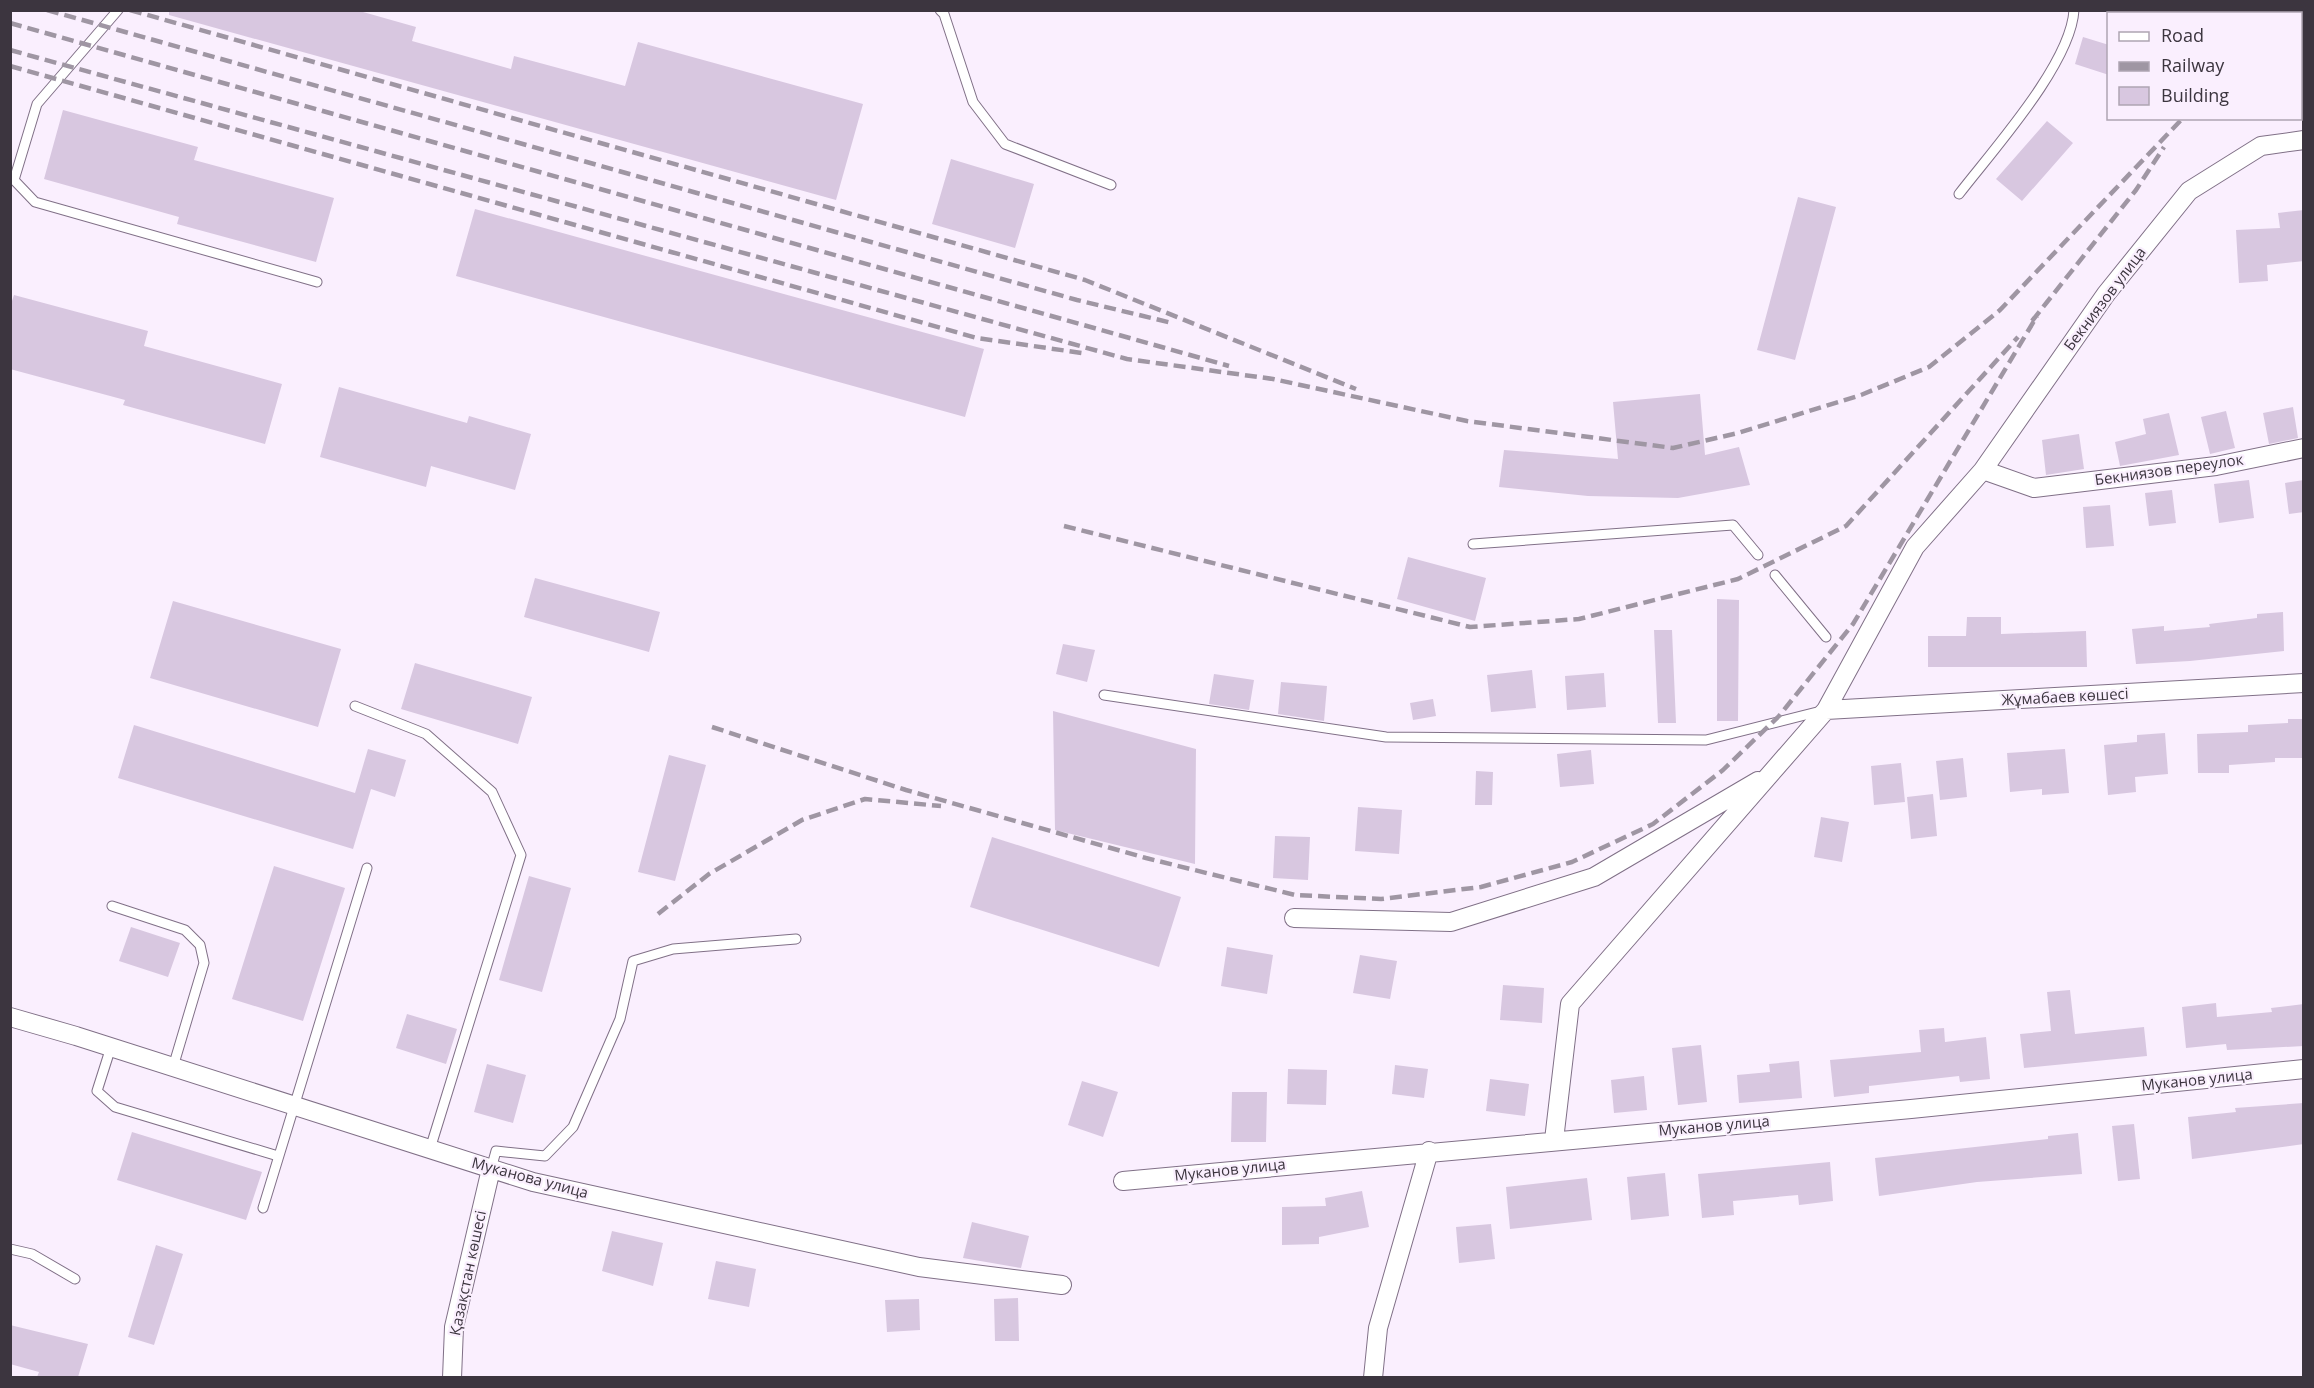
<svg xmlns="http://www.w3.org/2000/svg" width="2314" height="1388" font-family="'Open Sans',sans-serif">
	<style>
		.building { fill: #d8c7e0 }
		.lines { fill: none; stroke-linecap: round; stroke-linejoin: round }
		.service-casing { stroke: #807087; stroke-width: 11 }
		.minor-casing { stroke: #807087; stroke-width: 20 }
		.service { stroke: #fff; stroke-width: 9 }
		.minor { stroke: #fff; stroke-width: 18 }
		.rail { stroke: #9f96a3; stroke-width: 4.5; stroke-dasharray: 12 6; stroke-linecap: butt }
		.labels { text-anchor: middle; stroke-width: 4.5; stroke-linejoin: round; paint-order: stroke }
		.street-label { font-size: 15px; fill: #3c353f; stroke: #faeffe }
	</style>
	<rect width="100%" height="100%" fill="#faeffe"/>
	<!-- building -->
	<path class="building" d="M169 10H356L416 27 412 41 511 69 514 56 625 86 638 42 863 104 836 200 169 15Z
		M2083 37 2109 45V75L2075 64Z
		M63 110 198 147 194 160 334 198 316 262 177 224 179 217 44 179Z
		M2047 121 2073 143 2022 201 1996 179Z
		M951 159 1034 184 1015 248 932 224Z
		M1798 197 1836 207 1795 360 1757 350Z
		M475 209 984 349 965 417 456 276Z
		M2304 210V261L2267 265 2268 281 2239 283 2236 230 2280 228 2278 213Z
		M14 295 148 331 144 346 282 384 265 444 123 405 125 400 10 369V307Z
		M339 387 467 423 469 416 531 434 515 490 431 466 426 487 320 457Z
		M1700 394 1705 455 1739 447 1750 485 1678 498 1588 496 1499 487 1504 450 1618 459 1613 402Z
		M2293 407 2298 438 2269 444 2263 413Z
		M2226 411 2235 448 2210 454 2201 417Z
		M2169 413 2179 455 2120 466 2115 442 2146 434 2143 419Z
		M2079 434 2084 469 2046 475 2042 440Z
		M2249 480 2254 518 2219 523 2214 484Z
		M2304 480V512L2289 514 2285 483Z
		M2172 490 2176 523 2149 526 2145 493Z
		M2110 505 2114 546 2086 548 2083 507Z
		M1408 557 1486 578 1475 621 1397 599Z
		M535 578 660 612 649 652 524 617Z
		M1717 599 1739 600 1738 721H1717Z
		M173 601 341 649 318 727 150 678Z
		M2283 612 2284 651 2190 661 2136 664 2132 629 2164 626V631L2210 627 2209 624 2257 618V614Z
		M1967 617H2001V634L2086 631 2087 667H1928V636H1966Z
		M1654 630H1672L1676 723H1658Z
		M1063 644 1095 650 1087 682 1056 674Z
		M415 663 532 697 518 744 401 709Z
		M1532 670 1536 708 1491 712 1487 675Z
		M1604 673 1606 707 1567 710 1565 676Z
		M1214 674 1254 680 1249 710 1209 704Z
		M1281 682 1327 686 1324 721 1278 714Z
		M1433 699 1436 716 1413 720 1410 703Z
		M1053 711 1196 749 1195 864 1055 830Z
		M2288 719H2304V758H2275V762L2229 765V773H2198L2197 734 2248 732V725L2288 723Z
		M134 725 355 793 368 749 406 760 395 797 371 789 353 849 118 778Z
		M2165 733 2168 774 2135 777 2136 792 2108 795 2104 745 2137 742V735Z
		M2065 749 2069 793 2042 795V789L2010 792 2007 753Z
		M1591 750 1594 784 1560 787 1557 754Z
		M669 755 706 765 675 881 638 872Z
		M1963 758 1967 797 1940 800 1936 761Z
		M1901 763 1905 802 1874 805 1871 766Z
		M1476 771 1493 772 1492 805H1475Z
		M1933 794 1937 836 1911 839 1907 797Z
		M1358 807 1402 810 1399 854 1355 851Z
		M1821 817 1849 822 1842 862 1814 857Z
		M1275 836 1310 837 1308 880 1273 878Z
		M992 837 1181 897 1159 967 970 907Z
		M274 866 345 888 303 1021 232 999Z
		M529 876 571 888 542 992 499 980Z
		M131 927 180 943 168 977 119 961Z
		M1227 947 1273 955 1267 994 1221 986Z
		M1360 955 1397 961 1390 999 1353 993Z
		M1503 985 1544 988 1542 1023 1500 1020Z
		M2070 990 2075 1034 2144 1027 2147 1056 2024 1068 2020 1034 2051 1031 2047 992Z
		M2216 1003 2217 1017 2272 1012 2271 1008 2304 1004V1046L2227 1050 2226 1044 2186 1048 2182 1007Z
		M407 1014 457 1029 446 1064 396 1048Z
		M1944 1028 1945 1042 1986 1037 1990 1079 1960 1082 1959 1076 1869 1086V1093L1834 1097 1830 1060 1921 1052 1919 1030Z
		M1701 1045 1707 1102 1678 1105 1672 1048Z
		M1799 1061 1802 1098 1739 1103 1737 1075 1770 1072 1769 1064Z
		M487 1064 526 1075 513 1123 474 1112Z
		M1395 1065 1428 1069 1424 1098 1392 1094Z
		M1288 1069 1327 1070 1326 1105 1287 1104Z
		M1644 1076 1647 1110 1614 1113 1611 1080Z
		M1490 1079 1529 1084 1525 1116 1486 1111Z
		M1082 1081 1118 1092 1103 1137 1068 1125Z
		M1232 1092H1267L1266 1142H1231Z
		M2304 1103V1144L2192 1159 2188 1117 2236 1112 2235 1108Z
		M2134 1124 2140 1179 2118 1181 2112 1126Z
		M132 1132 262 1172 246 1220 117 1180Z
		M2078 1133 2082 1174 1977 1182 1879 1196 1875 1158 2048 1139V1136Z
		M1830 1162 1833 1201 1799 1205 1798 1195 1733 1201 1734 1215 1702 1218 1698 1174Z
		M1665 1173 1669 1216 1631 1220 1627 1177Z
		M1587 1178 1592 1220 1510 1229 1506 1187Z
		M1362 1191 1369 1227 1319 1237V1244L1282 1245V1207L1326 1206 1325 1198Z
		M972 1222 1029 1236 1021 1268 963 1258Z
		M1491 1224 1495 1259 1459 1263 1456 1227Z
		M612 1231 663 1243 653 1286 602 1271Z
		M156 1245 183 1254 154 1345 128 1337Z
		M716 1261 756 1269 749 1307 708 1299Z
		M1018 1298 1019 1341H995L994 1299Z
		M919 1299 920 1330 887 1332 885 1300Z
		M10 1325 88 1344 78 1377H37L39 1372 10 1364Z"/>
	<g class="lines">
		<defs>
			<path id="service" d="M118 10 37 104 14 180 35 202 317 282
				M940 10 944 14 973 102 1005 144 1111 185
				M1959 194C1992 151 2071 64 2074 10
				M1473 544 1733 525 1758 555
				M1775 575 1826 637
				M1104 695 1386 737 1706 740 1821 711
				M355 706 426 734 492 792 521 855 430 1149
				M112 906 185 930 200 945 204 963 173 1067
				M111 1047 97 1091 115 1107 278 1156
				M491 1169 496 1151 545 1156 573 1127 620 1019 633 961 673 949 796 939
				M263 1208 367 868
				M10 1249 32 1254 75 1279"/>
			<path id="minor" d="M2304 140 2261 146 2189 191 2106 294 1983 470 2034 488 2216 466 2304 448
				M1826 710 2304 683
				M1294 918 1451 922 1594 877 1758 781
				M10 1017 76 1036 533 1182 919 1267 1062 1285
				M1554 1140 1570 1004 1826 710 1915 547 1983 470
				M1123 1181 1911 1109 2304 1069
				M452 1378 454 1327 491 1169
				M1373 1378 1378 1328 1429 1151"/>
		</defs>
		<!-- service casing -->
		<use href="#service" class="service-casing"/>
		<!-- minor casing -->
		<use href="#minor" class="minor-casing"/>
		<!-- service -->
		<use href="#service" class="service"/>
		<!-- minor -->
		<use href="#minor" class="minor"/>
		<!-- rail -->
		<path class="rail" d="M47 10 1077 300 1172 323
			M130 10 1085 280 1356 389
			M2282 14 2285 10
			M10 23 1229 366
			M10 50 1127 359 1273 379 1467 421 1673 448 1738 433 1861 395 1929 367 2000 310 2183 118
			M10 66 977 338 1082 353
			M2032 321 2136 190 2164 147
			M1064 526 1470 627 1579 619 1738 579 1846 526 2018 337
			M712 727 906 790 1146 858 1295 895 1381 899 1481 887 1572 862 1653 824 1723 770 1779 716 1853 624 2037 316
			M658 914 709 874 802 820 865 799 941 806"/>
	</g>
	<g class="labels">
		<!-- street labels -->
		<g class="street-label">
			<text transform="translate(2105 299) rotate(-53)" y="5">Бекниязов улица</text>
			<text transform="translate(2169 470) rotate(-8)" y="5">Бекниязов переулок</text>
			<text transform="translate(2065 697) rotate(-3)" y="5">Жұмабаев көшесі</text>
			<text transform="translate(2197 1080) rotate(-6)" y="5">Муканов улица</text>
			<text transform="translate(1714 1126) rotate(-5)" y="5">Муканов улица</text>
			<text transform="translate(1230 1170) rotate(-6)" y="5">Муканов улица</text>
			<text transform="translate(530 1178) rotate(15)" y="5">Муканова улица</text>
			<text transform="translate(468 1273) rotate(-78)" y="5">Қазақстан көшесі</text>
		</g>
	</g>
	<!-- border -->
	<rect width="2314" height="1388" fill="none" stroke="#3c353f" stroke-width="24"/>
	<!-- legend -->
	<rect x="2107" y="12" width="195" height="108" fill="#faeffe" stroke="#aea5b2" stroke-width="1.5"/>
	<rect x="2119" y="32" width="30" height="9" fill="#ffffff" stroke="#aea5b2" stroke-width="1.5"/>
	<text x="2161" y="42" font-size="18" fill="#3c353f">Road</text>
	<rect x="2119" y="62" width="30" height="9" fill="#9f96a3" stroke="#aea5b2" stroke-width="1.5"/>
	<text x="2161" y="72" font-size="18" fill="#3c353f">Railway</text>
	<rect x="2119" y="87" width="30" height="18" fill="#d8c7e0" stroke="#aea5b2" stroke-width="1.5"/>
	<text x="2161" y="102" font-size="18" fill="#3c353f">Building</text>
</svg>
